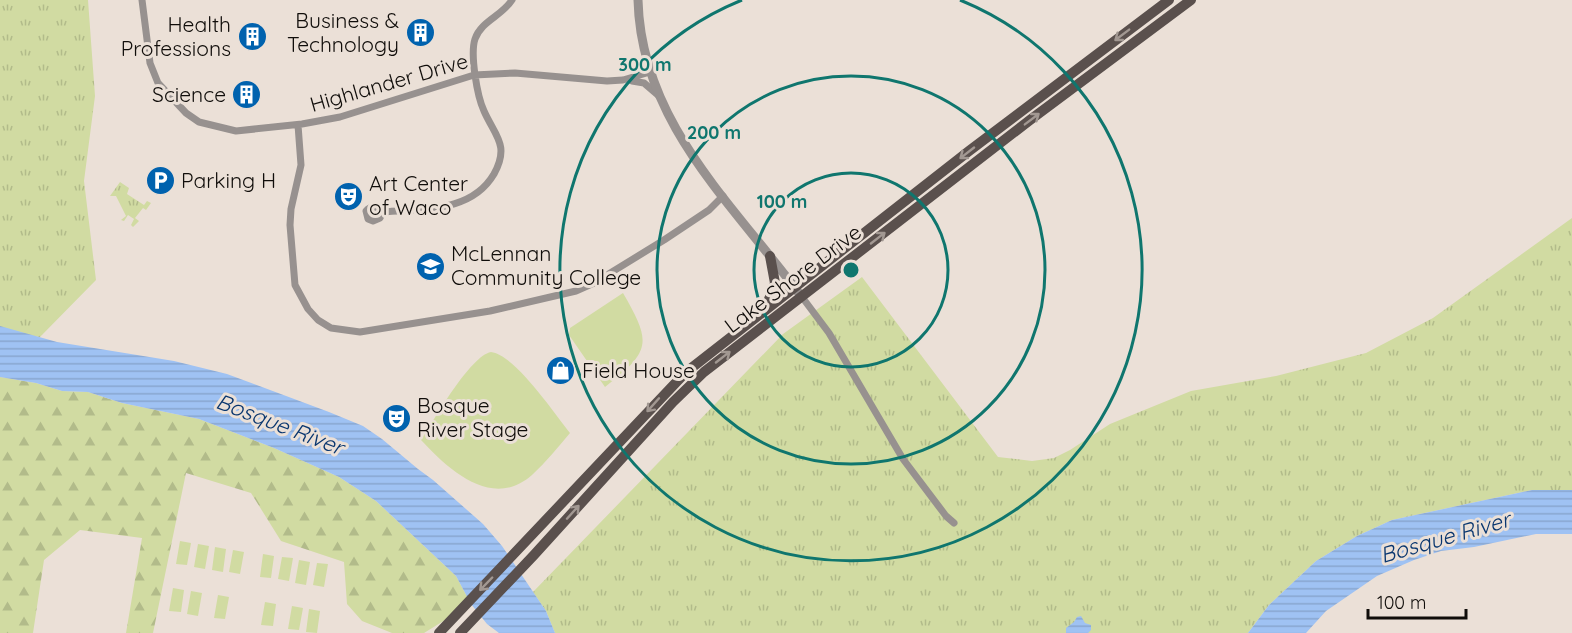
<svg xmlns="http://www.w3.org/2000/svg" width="1572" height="633" font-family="Quicksand,sans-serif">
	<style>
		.grass { fill: url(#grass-tufts) }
		.forest { fill: url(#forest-firs) }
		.pitch { fill: #d1dba2 }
		.water { fill: url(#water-rules) }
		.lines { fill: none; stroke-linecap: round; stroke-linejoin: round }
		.minor { stroke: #97918f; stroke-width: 7 }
		.tertiary { stroke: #97918f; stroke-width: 9 }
		.primary { stroke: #5a504d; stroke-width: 10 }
		.oneway { stroke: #a29892 }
		.ring { fill: none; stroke: #0f766e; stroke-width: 3 }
		.labels { text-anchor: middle; stroke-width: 6; stroke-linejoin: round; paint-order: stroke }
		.poi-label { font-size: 21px; fill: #100d0a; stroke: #ebe0d7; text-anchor: start }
		.street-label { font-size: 21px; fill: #100d0a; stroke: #ebe0d7 }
		.water-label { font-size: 22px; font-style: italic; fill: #09366f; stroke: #ebe0d7 }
		.centre { fill: #0f766e; stroke: #ebe0d7; stroke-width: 3 }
		.ring-label { font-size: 18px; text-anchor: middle; font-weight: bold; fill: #0f766e; stroke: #ebe0d7; stroke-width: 6; stroke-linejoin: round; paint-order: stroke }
	</style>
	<defs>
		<pattern id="grass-tufts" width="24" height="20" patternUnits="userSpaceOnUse" patternTransform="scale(1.5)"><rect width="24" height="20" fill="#d1dba2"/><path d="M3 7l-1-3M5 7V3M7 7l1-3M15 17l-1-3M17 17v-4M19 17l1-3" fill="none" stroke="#b2bb8a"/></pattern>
		<pattern id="forest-firs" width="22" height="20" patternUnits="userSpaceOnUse" patternTransform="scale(1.5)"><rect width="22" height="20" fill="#d1dba2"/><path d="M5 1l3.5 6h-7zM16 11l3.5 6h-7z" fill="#b2bb8a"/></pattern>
		<pattern id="water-rules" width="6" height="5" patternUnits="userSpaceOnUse" patternTransform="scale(1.5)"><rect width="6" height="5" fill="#9fc2f3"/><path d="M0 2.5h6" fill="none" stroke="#88a6cf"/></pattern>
	</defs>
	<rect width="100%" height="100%" fill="#ebe0d7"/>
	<!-- grass -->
	<path class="grass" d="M0 0H88L95 96 84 181 96 280 40 337 0 332Z
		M120 182 129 188 127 194 144 205 147 201 151 203 146 210 143 208 135 218 139 221 133 227 131 225 134 219 128 215 124 221 121 220 126 216 116 196H110Z
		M1572 218V490H1532L1392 520 1357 536 1316 561 1269 605 1248 633H555L546 611 533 592 783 334 862 277 998 457 1032 461 1054 458 1070 450 1110 424 1191 391 1276 376 1366 353 1433 318Z"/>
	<!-- forest -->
	<path class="forest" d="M0 377 36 383 62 391 88 392 122 403 199 419 274 448 339 477 376 501 456 576 471 604 424 633H392L362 621 347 604 344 562 281 541 251 493 186 473 153 633H126L142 538 80 530 44 560 33 633H0Z"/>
	<!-- pitch -->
	<path class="pitch" d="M623 293C652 343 651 351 605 387L569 335 570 328Z
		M491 352C515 355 554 413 570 433 558 447 546 462 532 475 492 510 449 470 421 440 434 420 470 356 491 352Z
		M180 541 191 543 187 565 176 564Z
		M198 544 209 546 205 569 194 567Z
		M215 547 226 549 223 572 212 570Z
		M233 550 244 552 240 574 229 572Z
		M263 554 274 556 271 578 260 577Z
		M282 557 293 558 289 581 278 579Z
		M299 560 310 562 306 585 295 583Z
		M317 563 328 564 324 587 313 585Z
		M173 588 184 590 181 612 169 611Z
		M191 591 202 593 198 616 187 614Z
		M218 595 229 597 225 619 214 618Z
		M265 602 276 604 273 626 261 625Z
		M292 606 303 608 299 630 288 629Z
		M309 609 320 611 317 633 306 632Z"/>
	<!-- water -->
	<path class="water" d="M0 326 57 342 174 361 227 374 329 412 363 426 382 439 418 469 433 480 483 524 502 546 546 611 555 633H499L487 624 471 604 456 576 376 501 339 477 274 448 199 419 122 403 88 392 62 391 36 383 0 377Z
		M1532 490H1572V534H1536L1474 547 1441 551 1414 560 1377 576 1326 611 1306 633H1248L1269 605 1316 561 1357 536 1392 520Z
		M1081 616 1085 623 1091 625V630L1088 633H1066V628L1074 622 1077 617Z"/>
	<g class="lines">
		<!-- minor -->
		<path class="minor" d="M142 0 150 63 158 83 186 113 199 122 236 131 302 124 340 117 474 75 515 73 607 81 623 80 650 72
			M632 81 644 83 658 95
			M298 125 301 165 291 209 290 225 295 285 308 309 318 320 331 328 360 332 490 311 576 291 594 283 664 240 709 210 723 196
			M383 212 380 218 373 221 368 219 366 211C371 205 378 207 383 212 423 208 471 213 494 174 510 145 495 136 484 111 477 96 470 54 475 39 481 21 502 16 512 0
			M802 297 829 333 903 459 946 516 954 523"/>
		<!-- tertiary -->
		<path class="tertiary" d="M638 0C641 121 730 201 798 292"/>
		<!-- primary -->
		<path class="primary" d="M765 310 775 283 770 256
			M439 633 685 373 969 151 1169 0
			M460 633 534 555 673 402 704 372 1030 120 1191 0"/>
	</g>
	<!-- one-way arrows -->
	<defs><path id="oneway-shaft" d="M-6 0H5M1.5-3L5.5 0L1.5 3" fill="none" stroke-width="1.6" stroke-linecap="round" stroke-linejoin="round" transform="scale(1.5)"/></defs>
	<g class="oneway">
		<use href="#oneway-shaft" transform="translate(1122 35) rotate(143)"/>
		<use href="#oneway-shaft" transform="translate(1032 119) rotate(-37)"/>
		<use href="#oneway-shaft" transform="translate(967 153) rotate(142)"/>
		<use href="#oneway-shaft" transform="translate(878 238) rotate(-38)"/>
		<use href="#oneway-shaft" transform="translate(723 357) rotate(-38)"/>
		<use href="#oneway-shaft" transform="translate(653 405) rotate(132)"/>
		<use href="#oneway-shaft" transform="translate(573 512) rotate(-48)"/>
		<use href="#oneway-shaft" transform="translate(486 584) rotate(134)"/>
	</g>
	<!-- distance rings -->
	<g class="ring">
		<circle cx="851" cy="270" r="97"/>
		<circle cx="851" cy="270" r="194"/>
		<path d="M960 0A291 291 0 1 1 742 0"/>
	</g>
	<!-- icons -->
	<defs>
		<symbol id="building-disc" viewBox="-11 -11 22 22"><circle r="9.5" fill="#0062ae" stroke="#ebe0d7"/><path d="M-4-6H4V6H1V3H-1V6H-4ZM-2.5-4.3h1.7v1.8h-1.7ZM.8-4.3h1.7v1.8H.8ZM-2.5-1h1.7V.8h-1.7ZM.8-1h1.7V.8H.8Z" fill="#fff"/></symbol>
		<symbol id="parking-disc" viewBox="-11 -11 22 22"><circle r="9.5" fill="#0062ae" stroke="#ebe0d7"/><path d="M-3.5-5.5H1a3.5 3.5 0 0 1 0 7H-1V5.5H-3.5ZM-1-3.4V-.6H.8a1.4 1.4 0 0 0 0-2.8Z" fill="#fff"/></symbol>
		<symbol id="theatre-disc" viewBox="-11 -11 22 22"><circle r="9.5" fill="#0062ae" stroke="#ebe0d7"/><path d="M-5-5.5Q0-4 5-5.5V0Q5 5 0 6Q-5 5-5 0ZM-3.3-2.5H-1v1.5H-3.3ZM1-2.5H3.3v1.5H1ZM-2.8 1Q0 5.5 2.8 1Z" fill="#fff"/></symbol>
		<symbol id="university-disc" viewBox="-11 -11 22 22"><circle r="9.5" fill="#0062ae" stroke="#ebe0d7"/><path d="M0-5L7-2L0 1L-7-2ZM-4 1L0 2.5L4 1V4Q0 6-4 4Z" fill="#fff"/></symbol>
		<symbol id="shop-disc" viewBox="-11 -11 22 22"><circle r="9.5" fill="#0062ae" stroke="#ebe0d7"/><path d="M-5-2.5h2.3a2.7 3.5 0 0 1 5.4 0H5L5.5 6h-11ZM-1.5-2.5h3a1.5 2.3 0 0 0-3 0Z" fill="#fff"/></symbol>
	</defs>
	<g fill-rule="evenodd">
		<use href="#building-disc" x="404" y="16" width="33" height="33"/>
		<use href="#building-disc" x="236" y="20" width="33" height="33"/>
		<use href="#building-disc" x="230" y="78" width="33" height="33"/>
		<use href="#parking-disc" x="144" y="164" width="33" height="33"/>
		<use href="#theatre-disc" x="332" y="180" width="33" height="33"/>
		<use href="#university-disc" x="414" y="250" width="33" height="33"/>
		<use href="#shop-disc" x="544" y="354" width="33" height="33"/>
		<use href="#theatre-disc" x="380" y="402" width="33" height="33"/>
	</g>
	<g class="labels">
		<!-- poi labels -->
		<g class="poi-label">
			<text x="399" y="28" text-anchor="end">Business &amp;<tspan x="399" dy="24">Technology</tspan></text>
			<text x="231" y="32" text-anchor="end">Health<tspan x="231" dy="24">Professions</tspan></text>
			<text x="226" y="102" text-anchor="end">Science</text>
			<text x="181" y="188">Parking H</text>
			<text x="369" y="191">Art Center<tspan x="369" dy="24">of Waco</tspan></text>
			<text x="451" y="261">McLennan<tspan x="451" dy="24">Community College</tspan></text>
			<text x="582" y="378">Field House</text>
			<text x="417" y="413">Bosque<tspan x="417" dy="24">River Stage</tspan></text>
		</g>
		<!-- street labels -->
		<g class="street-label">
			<text transform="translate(389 83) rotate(-16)" y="7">Highlander Drive</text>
			<text transform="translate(793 279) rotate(-37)" y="7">Lake Shore Drive</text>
		</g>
		<!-- water labels -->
		<g class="water-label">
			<text transform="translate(280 424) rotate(21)" y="8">Bosque River</text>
			<text transform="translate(1445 537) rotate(-16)" y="8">Bosque River</text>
		</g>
	</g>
	<circle cx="851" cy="270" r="9" class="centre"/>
	<g class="ring-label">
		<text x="645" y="71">300 m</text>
		<text x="714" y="139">200 m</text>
		<text x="782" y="208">100 m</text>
	</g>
	<!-- scale -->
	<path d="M1368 609v9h98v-9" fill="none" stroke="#100d0a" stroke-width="3"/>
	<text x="1377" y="609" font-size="18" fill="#100d0a" stroke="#ebe0d7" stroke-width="4.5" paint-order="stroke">100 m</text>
</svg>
